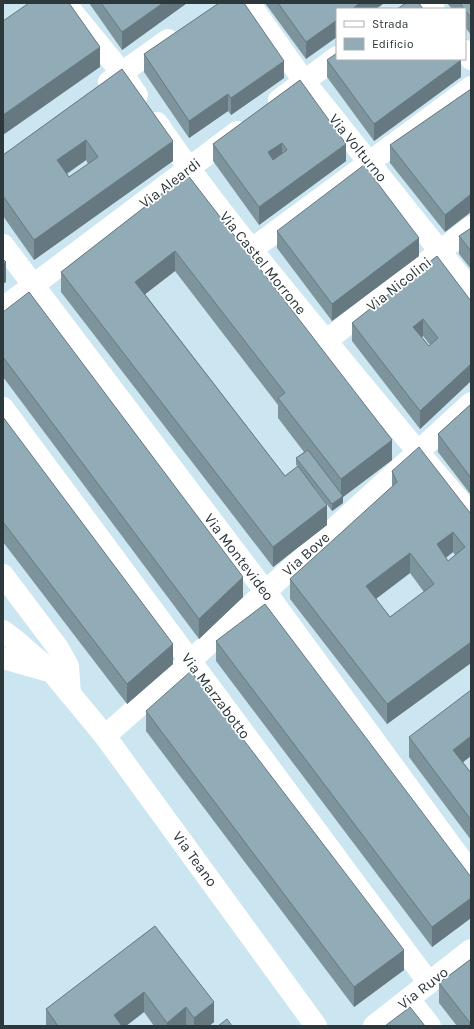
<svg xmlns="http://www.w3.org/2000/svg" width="474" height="1029" font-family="Karla,sans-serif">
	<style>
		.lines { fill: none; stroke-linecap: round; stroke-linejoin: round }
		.street { stroke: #fff; stroke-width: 22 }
		.secondary { stroke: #fff; stroke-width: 22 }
		.wall { fill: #7e949d; fill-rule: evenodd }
		.shaded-wall { fill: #667880 }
		.building { fill: #92acb7; stroke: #667880; fill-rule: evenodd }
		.labels { text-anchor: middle; stroke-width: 3.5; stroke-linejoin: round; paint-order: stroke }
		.street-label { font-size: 15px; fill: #2d383c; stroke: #fff }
	</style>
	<rect width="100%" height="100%" fill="#cbe6f1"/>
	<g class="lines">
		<!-- street -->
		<path class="street" d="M65 3 122 73 137 95
			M249 3 304 81 471 290
			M429 3 434 9
			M465 51 471 59
			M109 82 168 40
			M279 100 337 57
			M157 123C207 196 262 263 318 331 368 392 419 454 471 514
			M3 245 265 591 471 873
			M251 250 471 87
			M3 308 237 132
			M326 341 471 227
			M3 408 429 983
			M3 575 58 648 68 666 70 694
			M105 736 190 661 471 403
			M409 999 430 1026"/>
		<!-- secondary -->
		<path class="secondary" d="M3 631 15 640 52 672 105 736 316 1026
			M3 658 45 670
			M374 1026 471 950"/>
	</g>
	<!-- wall -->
	<path class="wall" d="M89 3H187L122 50Z
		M265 3H384L376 9H337L306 59Z
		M447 3H471V35L465 27V9H452Z
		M144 54 284 78 231 115 228 111 189 138 144 72Z
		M327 60 461 77 374 141 327 77Z
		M122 69 173 161 34 260 3 216V155ZM86 160 88 164 69 177 67 174Z
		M300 80 346 161 259 225 213 161V144Z
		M471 89 445 232 390 163V145Z
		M187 174 392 460 343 497V503L332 511 314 487 327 525 273 567 61 292V272ZM175 271 278 405V418L304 452 296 458V465L298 466 285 476 145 294Z
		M471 228V269L459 254V236Z
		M277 231 419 256 332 321 277 248Z
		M471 301V381L420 429 352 341V323ZM423 336 430 345 429 346 422 337Z
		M3 312 243 597 199 639 3 377Z
		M471 404V495L438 452V434Z
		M3 417 173 664 127 704 3 542Z
		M392 471 471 514V663L387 724 290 599V579L392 487ZM453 552 455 555 448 561 446 558ZM410 573 424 592 390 617 376 599Z
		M216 641 471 877V918L432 947 216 661Z
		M146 711 404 970 354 1007 146 731Z
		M409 737 463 762 471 773V840L409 757Z
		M155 926 214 1022 209 1026H154L144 1012 126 1026H46V1009Z
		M471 959V1026H457L439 1003V983Z"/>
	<!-- shaded-wall -->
	<path class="shaded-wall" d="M163 3H187L122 50V32Z
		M360 3H384L376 9H352Z
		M337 20V37L306 59V42Z
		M100 47V67L3 135V115Z
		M461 60V77L374 141V124Z
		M284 61V78L231 115V98Z
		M228 94V111L189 138V121Z
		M86 140V160L57 180V160Z
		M173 141V161L34 260V240Z
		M282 143V160L268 169V152Z
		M346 144V161L259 225V207Z
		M471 194V212L445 232V215Z
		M419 238V256L332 321V304Z
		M175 251V271L135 302V282Z
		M6 262V282L3 284V264Z
		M423 319V336L413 344V327Z
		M471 364V381L420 429V411Z
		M392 440V460L343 497V503L332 511V504L341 498V479Z
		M327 505V525L273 567V547Z
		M453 532V552L437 564V544Z
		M410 553V573L366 606V586Z
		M243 577V597L199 639V619Z
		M471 642V663L387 724V704Z
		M173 644V664L127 704V684Z
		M471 736V756L453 770V750Z
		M471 898V918L432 947V927Z
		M404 950V970L354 1007V987Z
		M144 992V1012L126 1026H114V1015Z
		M214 1002V1022L209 1026H194V1018Z
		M186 1007V1026H167V1023Z"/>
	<!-- building -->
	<path class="building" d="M29 3H69L100 47 3 115V21Z
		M101 3H163L122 32Z
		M219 3H244L284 61 231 98 228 94 189 121 144 54Z
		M278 3H360L352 9H337V20L306 42Z
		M406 3H419L423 9H397Z
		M460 3H471V18L465 10V9H464Z
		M337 53V59H460L461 60 374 124 327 60Z
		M122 69 173 141 34 240 3 196V155ZM86 140 98 157 69 177 57 160Z
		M300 80 346 144 259 207 213 144ZM282 143 287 150 273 160 268 152Z
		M471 89V194L445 215 390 145Z
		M364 165 419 238 332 304 277 231Z
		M187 174 392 440 341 479 278 398 285 393 175 251 135 282 285 476 298 466 327 505 273 547 61 272Z
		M471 228V251L459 236Z
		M437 256 471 301V364L420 411 352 323ZM423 319 438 338 429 346 413 327Z
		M3 259 6 262 3 264Z
		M29 292 243 577 199 619 3 357V312Z
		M471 404V478L438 434Z
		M3 417 173 644 127 684 3 522Z
		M419 447 471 514V642L387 704 290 579 397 482 392 471ZM453 532 465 547 448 561 437 544ZM410 553 434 584 390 617 366 586Z
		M308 450 343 496 332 504 296 458Z
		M265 604 471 877V898L432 927 216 641Z
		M191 671 404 950 354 987 146 711Z
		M471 690V736L453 750 471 773V820L409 737Z
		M155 926 214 1002 194 1018 186 1007 167 1023 144 992 114 1015 122 1026H58L46 1009Z
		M471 959V1024L439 983Z
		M410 1007 425 1026H385Z
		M227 1019 232 1026H218Z"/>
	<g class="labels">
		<!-- street labels -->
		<g class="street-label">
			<text transform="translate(358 148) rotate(51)" y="5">Via Volturno</text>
			<text transform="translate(170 183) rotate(-37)" y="5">Via Aleardi</text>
			<text transform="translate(263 263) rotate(51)" y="5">Via Castel Morrone</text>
			<text transform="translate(399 284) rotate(-38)" y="5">Via Nicolini</text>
			<text transform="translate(306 554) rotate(-42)" y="5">Via Bove</text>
			<text transform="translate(239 557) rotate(53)" y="5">Via Montevideo</text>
			<text transform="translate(216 696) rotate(53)" y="5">Via Marzabotto</text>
			<text transform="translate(195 859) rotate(54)" y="5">Via Teano</text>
			<text transform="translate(423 988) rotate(-38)" y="5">Via Ruvo</text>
		</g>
	</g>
	<!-- border -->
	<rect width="474" height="1029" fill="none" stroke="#2d383c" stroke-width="8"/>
	<!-- legend -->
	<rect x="336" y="8" width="130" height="52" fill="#ffffff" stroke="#abafb1"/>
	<rect x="344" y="21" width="20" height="6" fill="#ffffff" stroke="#abafb1"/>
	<text x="372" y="28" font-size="12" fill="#2d383c">Strada</text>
	<rect x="344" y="38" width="20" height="12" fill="#92acb7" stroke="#abafb1"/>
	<text x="372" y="48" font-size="12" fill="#2d383c">Edificio</text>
</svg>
